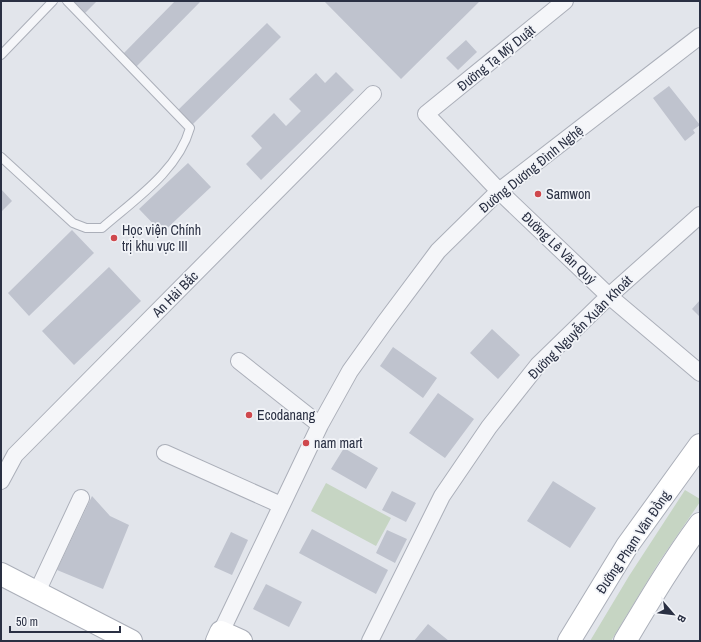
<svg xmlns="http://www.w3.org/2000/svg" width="701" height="642" font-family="'Archivo Narrow',sans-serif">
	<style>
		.green { fill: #c6d5c3 }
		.building { fill: #bfc3ce }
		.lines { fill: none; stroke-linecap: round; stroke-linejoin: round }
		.lane-casing { stroke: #abafb9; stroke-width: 10 }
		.street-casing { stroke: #abafb9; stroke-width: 18 }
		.secondary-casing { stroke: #abafb9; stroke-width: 24 }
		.lane { stroke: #f5f6f9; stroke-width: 8 }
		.street { stroke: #f5f6f9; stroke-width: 16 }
		.secondary { stroke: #fff; stroke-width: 22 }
		.poi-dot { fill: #cf484d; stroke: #f2f4f8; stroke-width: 1.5 }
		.labels { text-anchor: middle; stroke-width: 3.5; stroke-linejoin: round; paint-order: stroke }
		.street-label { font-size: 14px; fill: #2a3043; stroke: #f2f4f8 }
		.poi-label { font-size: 14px; fill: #2a3043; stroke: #f2f4f8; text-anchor: start }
	</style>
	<rect width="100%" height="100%" fill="#e2e5eb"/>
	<!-- green -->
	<path class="green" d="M326 483 391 518 376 546 311 511Z
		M685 490 700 499V502L659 562 611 641H590L629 576Z"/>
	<!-- building -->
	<path class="building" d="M71 1H97L84 14Z
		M175 1H201L135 68 122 55Z
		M324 1H480L401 79Z
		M267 23 281 37 192 125 177 111Z
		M466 40 477 52 458 70 446 58Z
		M336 72 354 90 261 180 246 164 262 148 251 136 274 113 286 126 301 111 289 99 316 73 325 83Z
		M669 86 700 125 693 130 695 133 685 141 653 98Z
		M188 163 211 187 162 233 139 209Z
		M1 189 12 201 1 212Z
		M72 230 94 253 29 316 8 293Z
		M109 267 141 301 74 365 42 331Z
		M700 300V317L692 309Z
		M492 329 520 355 498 379 470 353Z
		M393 347 437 378 423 398 380 366Z
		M438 393 474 419 445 458 409 433Z
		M344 448 378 468 366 489 331 469Z
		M553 481 596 508 570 548 527 521Z
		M392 491 416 503 406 522 382 510Z
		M92 496 110 516 129 525 103 589 57 570Z
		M312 529 388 570 376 594 299 553Z
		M387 530 407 539 395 563 376 553Z
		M231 532 248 540 232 575 214 567Z
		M266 584 302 602 289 627 253 609Z
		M428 624 449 641H414Z"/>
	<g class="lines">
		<defs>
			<path id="lane" d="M1 55 53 1
				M1 157 73 223 86 228H102C134 200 178 171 190 128L67 1"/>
			<path id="street" d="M565 1 426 114 499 191 609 296 700 373
				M239 361 320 425
				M165 453 281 505
				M1 481 15 455 373 94
				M37 592 81 498
				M221 632 320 425 350 371 385 322 438 251 499 191 700 36
				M370 641 442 496 489 427 538 365 609 296 700 215"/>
			<path id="secondary" d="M1 574 131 641
				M217 641 221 632 241 641
				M569 641 627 546 700 445
				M625 641C649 601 672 562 700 524"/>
		</defs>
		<!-- lane casing -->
		<use href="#lane" class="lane-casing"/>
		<!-- street casing -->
		<use href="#street" class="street-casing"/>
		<!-- secondary casing -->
		<use href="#secondary" class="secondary-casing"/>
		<!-- lane -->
		<use href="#lane" class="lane"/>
		<!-- street -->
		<use href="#street" class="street"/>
		<!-- secondary -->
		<use href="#secondary" class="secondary"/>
	</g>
	<!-- markers -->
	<g class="poi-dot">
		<circle cx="538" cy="194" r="4"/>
		<circle cx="114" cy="238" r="4"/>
		<circle cx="249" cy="415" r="4"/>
		<circle cx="306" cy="443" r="4"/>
	</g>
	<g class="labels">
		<!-- street labels -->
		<g class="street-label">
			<text transform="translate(496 58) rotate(-39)" y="5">Đường Tạ Mỹ Duật</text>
			<text transform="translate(531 169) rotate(-39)" y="5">Đường Dương Đình Nghệ</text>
			<text transform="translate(559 248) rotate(44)" y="5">Đường Lê Văn Quý</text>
			<text transform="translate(175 294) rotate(-45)" y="5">An Hải Bắc</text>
			<text transform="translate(580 327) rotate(-45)" y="5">Đường Nguyễn Xuân Khoát</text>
			<text transform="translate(633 542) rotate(-56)" y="5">Đường Phạm Văn Đồng</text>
		</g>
		<!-- poi labels -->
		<g class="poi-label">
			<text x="546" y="199">Samwon</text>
			<text x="122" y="235">Học viện Chính<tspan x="122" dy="16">trị khu vực III</tspan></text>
			<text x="257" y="420">Ecodanang</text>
			<text x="314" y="448">nam mart</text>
		</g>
	</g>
	<!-- border -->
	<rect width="701" height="642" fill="none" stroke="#2a3043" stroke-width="4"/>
	<!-- north arrow -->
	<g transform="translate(673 614) rotate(118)" stroke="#f2f4f8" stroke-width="3" paint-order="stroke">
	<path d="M0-3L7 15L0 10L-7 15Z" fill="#2a3043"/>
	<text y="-6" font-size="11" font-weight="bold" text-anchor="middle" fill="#2a3043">B</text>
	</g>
	<!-- scale -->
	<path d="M10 626v6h110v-6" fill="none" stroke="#2a3043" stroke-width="2"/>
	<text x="16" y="626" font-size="12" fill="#2a3043" stroke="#f2f4f8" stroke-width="3" paint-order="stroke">50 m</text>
</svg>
